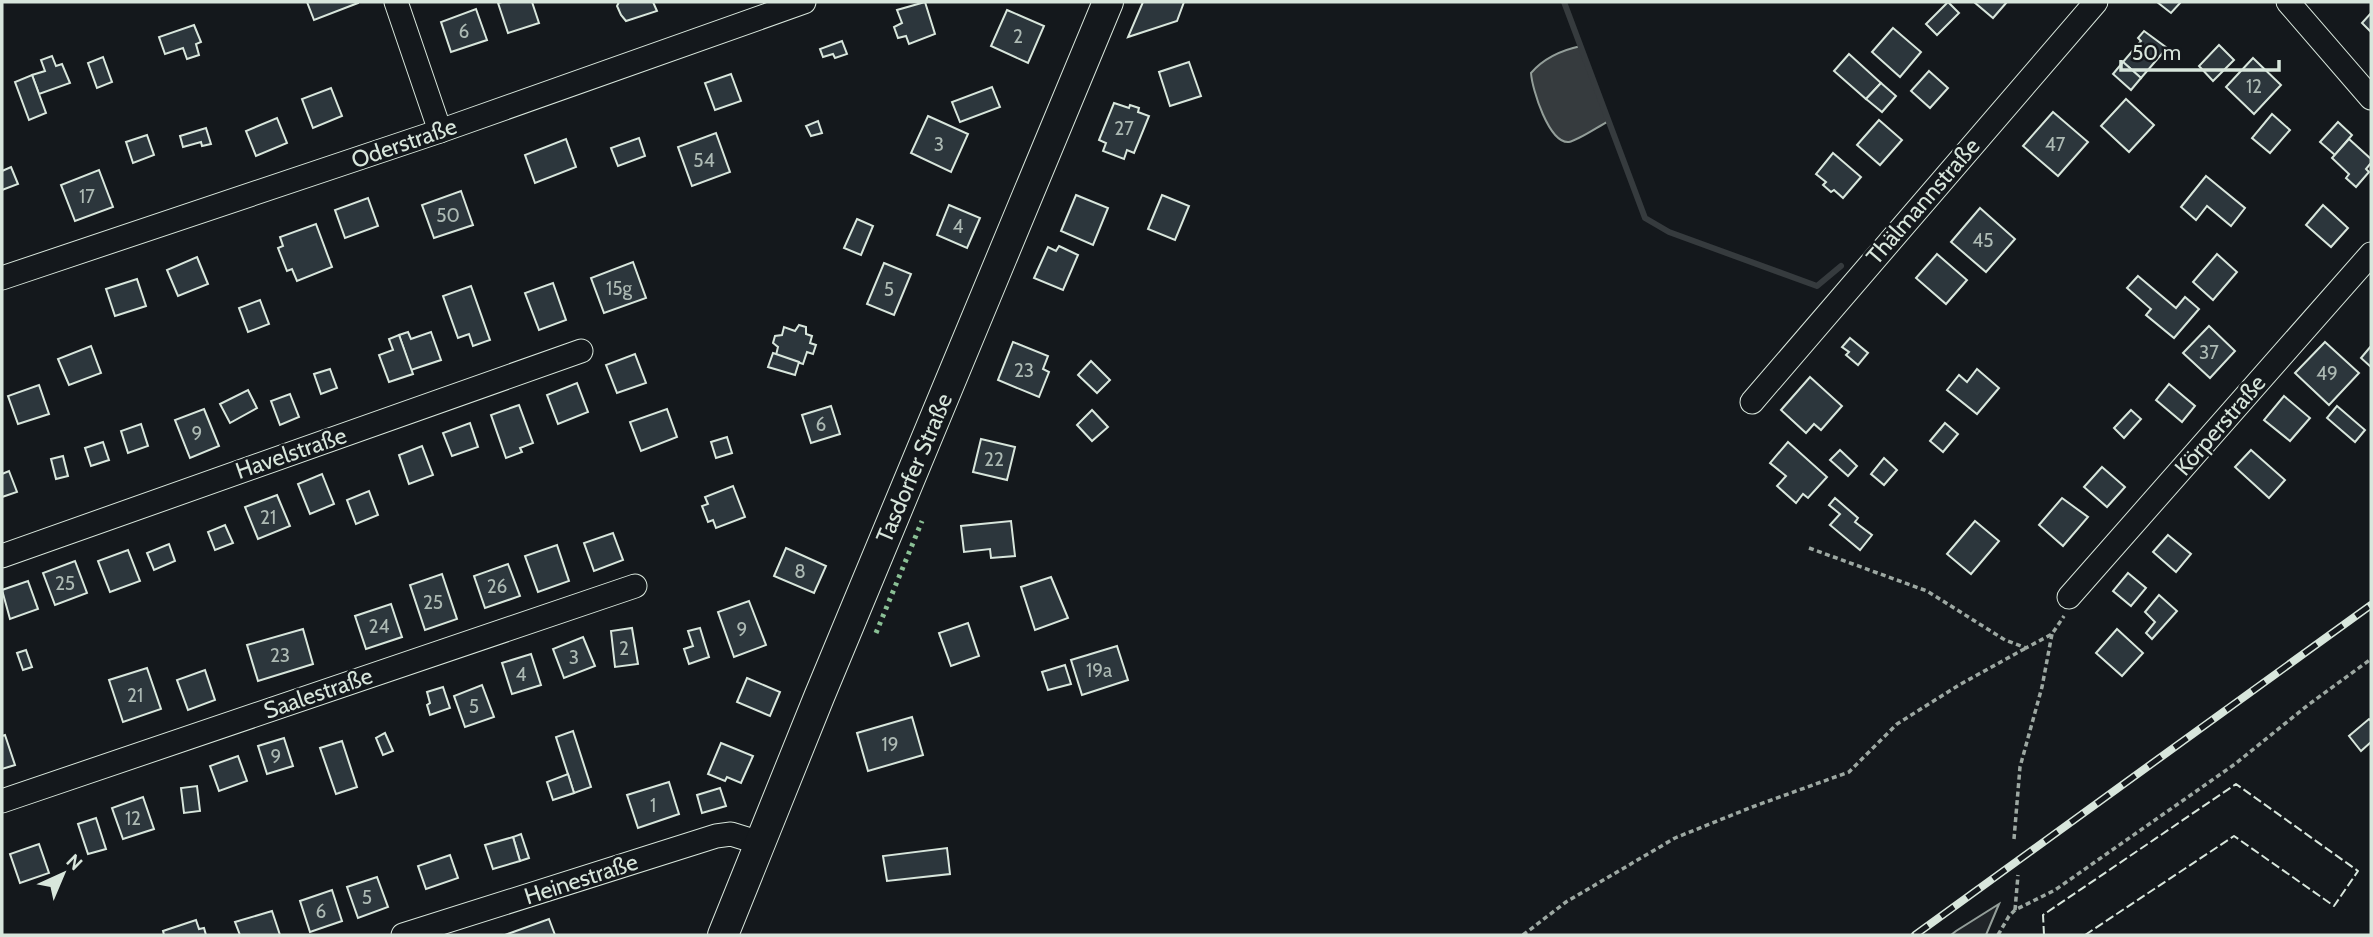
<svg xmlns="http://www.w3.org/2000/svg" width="2373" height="937" font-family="Cabin,sans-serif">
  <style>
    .green { fill: #202428; stroke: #939e99; stroke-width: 2 }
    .water { fill: #363b3e; stroke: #939e99; stroke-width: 2 }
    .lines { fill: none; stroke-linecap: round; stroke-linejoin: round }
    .stream { stroke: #363b3e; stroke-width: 6 }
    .building { fill: #2c363c; stroke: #d8e6dc; stroke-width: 2 }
    .minor-casing { stroke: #d8e6dc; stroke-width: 25 }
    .major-casing { stroke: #d8e6dc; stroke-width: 32 }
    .path { stroke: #9da8a2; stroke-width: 3.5; stroke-dasharray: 5 3.5; stroke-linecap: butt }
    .minor { stroke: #14181c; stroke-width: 23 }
    .major { stroke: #14181c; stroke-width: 30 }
    .rail-casing { stroke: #d8e6dc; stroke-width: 8 }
    .rail { stroke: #14181c; stroke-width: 5; stroke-dasharray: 16; stroke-linecap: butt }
    .hedge { stroke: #8ac095; stroke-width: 5; stroke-dasharray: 3.5 5; stroke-linecap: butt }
    .fence { stroke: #d8e6dc; stroke-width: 2; stroke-dasharray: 9 3.5; stroke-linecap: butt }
    .labels { text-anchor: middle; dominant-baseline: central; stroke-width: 5; stroke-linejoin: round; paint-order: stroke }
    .number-label { font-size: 19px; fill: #adbab4 }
    .street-label { font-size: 23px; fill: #d8e6dc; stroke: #14181c }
  </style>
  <rect width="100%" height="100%" fill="#14181c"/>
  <!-- green -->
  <polygon class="green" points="1999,904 1986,935 1951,935 1956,931"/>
  <!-- water -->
  <path class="water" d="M 1581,46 L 1609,121 C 1599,126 1579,140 1569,142 C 1549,144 1532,89 1531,73 C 1543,59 1562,50 1581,46 Z"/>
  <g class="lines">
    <!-- stream -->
    <polyline class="stream" points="1564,2 1645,218 1669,232 1817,286 1841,266"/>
  </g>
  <!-- building -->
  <g class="building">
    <polygon points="307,2 358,2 358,3 314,20"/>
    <polygon points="502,2 532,2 539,23 508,33 498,3"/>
    <polygon points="619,2 653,2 657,11 626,21 621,15 617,6"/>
    <polygon points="925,2 935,34 909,44 906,36 898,38 894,27 902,23 897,10"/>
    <polygon points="1143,2 1184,2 1177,21 1128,37"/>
    <polygon points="1948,2 1959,13 1937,35 1926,24"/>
    <polygon points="1974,2 2007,2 1993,18"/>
    <polygon points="2157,2 2181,2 2171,13"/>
    <polygon points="476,9 487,40 451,52 441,22"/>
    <polygon points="1007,10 1044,26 1028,63 991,46"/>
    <polygon points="2371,13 2371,32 2362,23"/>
    <polygon points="194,25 201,42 196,44 199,55 187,59 183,48 165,54 159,37"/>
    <polygon points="1893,28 1921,52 1900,77 1872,52"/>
    <polygon points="2144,31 2167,48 2141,78 2123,62 2141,41 2138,38"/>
    <polygon points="842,41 847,54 835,58 833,54 823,57 820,49"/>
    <polygon points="2219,45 2234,60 2213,81 2199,66"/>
    <polygon points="1849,54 1881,83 1866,99 1834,71"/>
    <polygon points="52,56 56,66 62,64 70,83 39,94 32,75 45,71 41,60"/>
    <polygon points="103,57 112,82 97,88 88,63"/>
    <polygon points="2253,58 2281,85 2254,114 2226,87"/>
    <polygon points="1189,62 1201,96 1170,106 1159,72"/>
    <polygon points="2123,62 2141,78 2131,90 2113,74"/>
    <polygon points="1929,71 1948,88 1930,108 1911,91"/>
    <polygon points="731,74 741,101 715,110 705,83"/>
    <polygon points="32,75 46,113 29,120 15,82"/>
    <polygon points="1881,83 1896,96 1882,112 1866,99"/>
    <polygon points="992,87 1000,107 960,122 952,102"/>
    <polygon points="331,88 342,116 313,128 302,99"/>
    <polygon points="2126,99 2154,125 2129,152 2101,126"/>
    <polygon points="1114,103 1129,108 1130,105 1139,108 1138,112 1149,116 1134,153 1127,150 1124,159 1103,151 1106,143 1099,140"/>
    <polygon points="2053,112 2088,142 2058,176 2023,146"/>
    <polygon points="2272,114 2290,130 2270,153 2252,138"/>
    <polygon points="928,116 968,134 951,172 911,153"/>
    <polygon points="277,118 287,143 256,156 246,131"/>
    <polygon points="1879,120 1902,140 1880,165 1857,145"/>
    <polygon points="818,121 822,133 811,136 806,126"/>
    <polygon points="2338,122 2352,135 2335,155 2320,142"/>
    <polygon points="206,128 211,144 202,146 201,142 183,147 180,136"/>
    <polygon points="716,133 730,172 692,186 678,147"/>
    <polygon points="147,135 154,155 133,163 126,142"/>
    <polygon points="639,138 645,156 618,166 611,148"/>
    <polygon points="566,139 576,167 535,183 525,155"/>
    <polygon points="2349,139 2371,159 2371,163 2366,169 2369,172 2356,187 2346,178 2349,174 2332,158"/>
    <polygon points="1833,153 1861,177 1843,198 1834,190 1831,192 1823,185 1826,182 1816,174"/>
    <polygon points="11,167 18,184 2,190 2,171"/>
    <polygon points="99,170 113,207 75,221 61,185"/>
    <polygon points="2206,176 2245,208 2231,226 2207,206 2196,220 2181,207"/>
    <polygon points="461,191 473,225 434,238 422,205"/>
    <polygon points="1076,195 1108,208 1093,245 1061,231"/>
    <polygon points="1162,195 1189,206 1175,240 1148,229"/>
    <polygon points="368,198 378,226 345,238 335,210"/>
    <polygon points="949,205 980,218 967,248 937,235"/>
    <polygon points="2323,205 2348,228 2331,247 2306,225"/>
    <polygon points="1980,208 2015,239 1986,272 1951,242"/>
    <polygon points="857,219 873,226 861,255 844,248"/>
    <polygon points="316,224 332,267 297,281 292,269 287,271 278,248 283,246 280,237"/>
    <polygon points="1059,246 1078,255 1063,290 1034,278 1048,247 1056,251"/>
    <polygon points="1937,254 1967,280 1946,304 1916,278"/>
    <polygon points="2217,254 2237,272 2213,300 2193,282"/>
    <polygon points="197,257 208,284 178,296 167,270"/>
    <polygon points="633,262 646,298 604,313 591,278"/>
    <polygon points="884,263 911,274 894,315 867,304"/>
    <polygon points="2138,276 2176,308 2185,297 2199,309 2174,338 2146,315 2151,309 2127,288"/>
    <polygon points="137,279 146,306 115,316 106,289"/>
    <polygon points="553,283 566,320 539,330 525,293"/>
    <polygon points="471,286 490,340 473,346 469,334 458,338 443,296"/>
    <polygon points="260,300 269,324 248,332 239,308"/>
    <polygon points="799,325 806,327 806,334 812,336 810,343 816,345 813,354 807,352 803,364 776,355 778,347 773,343 775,336 782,335 784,327 795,331"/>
    <polygon points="2209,326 2235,351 2210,378 2183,353"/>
    <polygon points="408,332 411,339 431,332 441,360 411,370 399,335"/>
    <polygon points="399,335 413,374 389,382 379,355 393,350 389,339"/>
    <polygon points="1850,338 1868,353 1858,365 1846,355 1849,352 1842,347"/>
    <polygon points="1013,342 1048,356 1043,369 1049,372 1039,397 998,380"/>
    <polygon points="2325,342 2359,373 2329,405 2295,373"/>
    <polygon points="91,346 101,373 69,385 58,359"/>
    <polygon points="2371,346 2371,367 2361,358"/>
    <polygon points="773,353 799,362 795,375 768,367"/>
    <polygon points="635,354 646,383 617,393 606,365"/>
    <polygon points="1091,361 1110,380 1097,393 1078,375"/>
    <polygon points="330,369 337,388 321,394 314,374"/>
    <polygon points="1977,369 1999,388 1977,414 1947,390 1959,375 1967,382"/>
    <polygon points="1810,377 1842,406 1821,430 1814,424 1806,433 1781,410"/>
    <polygon points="577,383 588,412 558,424 547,395"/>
    <polygon points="2169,384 2195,406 2182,422 2156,400"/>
    <polygon points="39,385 49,414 18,424 8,396"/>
    <polygon points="248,390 257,408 230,423 220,404"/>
    <polygon points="290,394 299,417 280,425 271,401"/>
    <polygon points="2284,396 2310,418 2290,441 2264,420"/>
    <polygon points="519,405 533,443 520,448 522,452 506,458 491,415"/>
    <polygon points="831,406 840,434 811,443 802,415"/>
    <polygon points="2337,406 2365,430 2355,442 2327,418"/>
    <polygon points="204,409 219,446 190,458 175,420"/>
    <polygon points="667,409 677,437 641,451 630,422"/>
    <polygon points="1092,410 1108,427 1092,441 1077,425"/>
    <polygon points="2131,410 2141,419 2124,438 2114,428"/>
    <polygon points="470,423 478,447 452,456 443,433"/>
    <polygon points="1945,423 1958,434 1943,452 1930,441"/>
    <polygon points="141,424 148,446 128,453 121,431"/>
    <polygon points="727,437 732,453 716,458 711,442"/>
    <polygon points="981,439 1015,447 1007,480 973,472"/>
    <polygon points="103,442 109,460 91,466 85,448"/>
    <polygon points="1788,442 1827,477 1808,498 1803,494 1796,503 1777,486 1786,476 1770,463"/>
    <polygon points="422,446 433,475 409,484 399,455"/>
    <polygon points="1840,450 1857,466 1848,476 1830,460"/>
    <polygon points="2251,450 2285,480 2269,498 2235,467"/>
    <polygon points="63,456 68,476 56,479 51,459"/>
    <polygon points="1884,458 1897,470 1884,485 1871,474"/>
    <polygon points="2102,467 2125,487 2107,507 2084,487"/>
    <polygon points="9,471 17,492 2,497 2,474"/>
    <polygon points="322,474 334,504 310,514 298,484"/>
    <polygon points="733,486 745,517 716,528 713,520 708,522 702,506 708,504 705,497"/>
    <polygon points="369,491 378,515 356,524 347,500"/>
    <polygon points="277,495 290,526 258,539 245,507"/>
    <polygon points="1835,498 1858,518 1855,522 1872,535 1860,550 1830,525 1840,514 1829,505"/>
    <polygon points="2062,498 2088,517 2063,546 2039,525"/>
    <polygon points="1011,521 1015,556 991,558 990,549 964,552 961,526"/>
    <polygon points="1975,521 1999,541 1971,574 1947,554"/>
    <polygon points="225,525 233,543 215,550 208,532"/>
    <polygon points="613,533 623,560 594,571 584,543"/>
    <polygon points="2168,535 2191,554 2176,572 2153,552"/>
    <polygon points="169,544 175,561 154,570 147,553"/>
    <polygon points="557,545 569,581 538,592 525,556"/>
    <polygon points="786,548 826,566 814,593 774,576"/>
    <polygon points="128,550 140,581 110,592 98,561"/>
    <polygon points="75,561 87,593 55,605 43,573"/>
    <polygon points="508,564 520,596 485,608 474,576"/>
    <polygon points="2128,573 2146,588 2131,606 2113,591"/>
    <polygon points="442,574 457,619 425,630 410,585"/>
    <polygon points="1051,577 1068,618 1035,630 1021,587"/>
    <polygon points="28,581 38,609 10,619 2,590"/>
    <polygon points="2159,595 2177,611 2152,639 2146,633 2155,622 2145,612"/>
    <polygon points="749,601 766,645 734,657 718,612"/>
    <polygon points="391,604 402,637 366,649 355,616"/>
    <polygon points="968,623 979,656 951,666 939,633"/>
    <polygon points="632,628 638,664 615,667 611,631"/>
    <polygon points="700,628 709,657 689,664 684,649 693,646 688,631"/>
    <polygon points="303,629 313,664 258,681 247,645"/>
    <polygon points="2117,629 2143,653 2122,676 2096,653"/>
    <polygon points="583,637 595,666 564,678 553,649"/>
    <polygon points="1117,646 1128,680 1082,695 1071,660"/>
    <polygon points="26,650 32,667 23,670 17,653"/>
    <polygon points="531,654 541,685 512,694 502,663"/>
    <polygon points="1065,665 1071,684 1048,690 1042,672"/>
    <polygon points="147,668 161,709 123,722 109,680"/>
    <polygon points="205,670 215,700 188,710 177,680"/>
    <polygon points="747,678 780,692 770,716 737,702"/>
    <polygon points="482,685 494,717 465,727 454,696"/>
    <polygon points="443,687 450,708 430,715 427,705 430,703 427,692"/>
    <polygon points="912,717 923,755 868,771 857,733"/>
    <polygon points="2369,719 2371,721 2371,742 2361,751 2349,736"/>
    <polygon points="573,731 591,787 574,793 556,737"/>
    <polygon points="385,733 393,751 383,755 376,738"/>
    <polygon points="5,735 15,765 2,769 2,736"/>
    <polygon points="284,738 293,766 267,774 258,746"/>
    <polygon points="342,741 357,787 336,794 320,748"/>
    <polygon points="721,743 753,756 741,783 727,777 725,781 708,774"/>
    <polygon points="238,756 247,781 219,791 210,766"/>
    <polygon points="568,774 574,793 553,800 547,782"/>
    <polygon points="669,782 679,814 638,828 627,795"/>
    <polygon points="197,786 200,811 184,813 181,788"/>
    <polygon points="720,788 726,806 702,813 697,795"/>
    <polygon points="143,797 154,829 123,839 112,808"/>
    <polygon points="96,818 106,849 88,854 78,824"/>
    <polygon points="521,834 529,858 520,861 513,837"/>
    <polygon points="513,837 520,861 493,869 485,845"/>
    <polygon points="39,844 49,873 20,883 10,854"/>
    <polygon points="947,848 950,874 887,881 883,856"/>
    <polygon points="450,855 458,878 426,889 418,866"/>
    <polygon points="377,877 388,907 358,918 347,887"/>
    <polygon points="332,890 342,921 310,932 300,901"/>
    <polygon points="272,911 280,935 240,935 235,922"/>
    <polygon points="549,919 555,935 505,935"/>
    <polygon points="196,920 199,929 204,928 206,935 164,935 163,931"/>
  </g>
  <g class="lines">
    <!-- minor casing -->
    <g class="minor-casing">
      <g id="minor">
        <polyline points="396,2 440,131"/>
        <polyline points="2288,2 2371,98"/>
        <polyline points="2,278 440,131 804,2"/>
        <polyline points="1752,402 2096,2"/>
        <polyline points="2,556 581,351"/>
        <polyline points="2069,597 2371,254"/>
        <polyline points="2,801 635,586"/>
        <polyline points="403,935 716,836 731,834 760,843"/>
      </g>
    </g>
    <!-- major casing -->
    <g class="major-casing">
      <polyline id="major" points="723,935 819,697 1108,2"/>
    </g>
    <!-- path -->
    <g class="path">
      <polyline points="1809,548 1927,591 2005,640 2026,648 2052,634 2064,616"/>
      <polyline points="2014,839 2020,767 2042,687 2052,634"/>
      <polyline points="2015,910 2018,875"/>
      <polyline points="1523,935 1566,902 1675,838 1752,807 1849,772 1897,724 1959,685 2026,648"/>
      <polyline points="1998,935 2009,916 2015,910 2055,890 2235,764 2308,705 2371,659"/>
    </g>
    <!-- minor -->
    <use href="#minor" class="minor"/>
    <!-- major -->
    <use href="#major" class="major"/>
    <!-- rail casing -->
    <g class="rail-casing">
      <polyline id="rail" points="1915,935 2371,605"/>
    </g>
    <!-- rail -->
    <use href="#rail" class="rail"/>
    <!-- hedge -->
    <polyline class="hedge" points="876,633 922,521"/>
    <!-- fence -->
    <polyline class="fence" points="2044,935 2043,915 2236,784 2358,871 2334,906 2234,836 2085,935"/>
  </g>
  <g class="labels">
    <!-- number labels -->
    <g class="number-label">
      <text x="464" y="31">6</text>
      <text x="1018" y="36">2</text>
      <text x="2254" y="86">12</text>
      <text x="1124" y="128">27</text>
      <text x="939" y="144">3</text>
      <text x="2055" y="144">47</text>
      <text x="704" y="160">54</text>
      <text x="87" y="196">17</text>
      <text x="448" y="215">50</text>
      <text x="958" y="226">4</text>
      <text x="1983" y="240">45</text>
      <text x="619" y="288">15g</text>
      <text x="889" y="289">5</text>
      <text x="2209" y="352">37</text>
      <text x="1024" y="370">23</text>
      <text x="2327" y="373">49</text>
      <text x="821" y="424">6</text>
      <text x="197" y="433">9</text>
      <text x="994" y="459">22</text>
      <text x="268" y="517">21</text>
      <text x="800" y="571">8</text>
      <text x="65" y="583">25</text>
      <text x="497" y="586">26</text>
      <text x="433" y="602">25</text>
      <text x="379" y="626">24</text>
      <text x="742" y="629">9</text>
      <text x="624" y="648">2</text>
      <text x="280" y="655">23</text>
      <text x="574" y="657">3</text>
      <text x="1099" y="670">19a</text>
      <text x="521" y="674">4</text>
      <text x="135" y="695">21</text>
      <text x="474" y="706">5</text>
      <text x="890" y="744">19</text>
      <text x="276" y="756">9</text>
      <text x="653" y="805">1</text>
      <text x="133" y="818">12</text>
      <text x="367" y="897">5</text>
      <text x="321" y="911">6</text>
    </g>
    <!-- street labels -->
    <g class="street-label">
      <text transform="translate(404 143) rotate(-19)">Oderstraße</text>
      <text transform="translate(1923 201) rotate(-49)">Thälmannstraße</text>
      <text transform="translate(2220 425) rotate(-49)">Körperstraße</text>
      <text transform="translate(291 453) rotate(-19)">Havelstraße</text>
      <text transform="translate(914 468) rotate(-67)">Tasdorfer Straße</text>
      <text transform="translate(318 693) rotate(-19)">Saalestraße</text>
      <text transform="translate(581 879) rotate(-18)">Heinestraße</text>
    </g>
  </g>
  <!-- border -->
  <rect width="2373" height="937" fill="none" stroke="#d8e6dc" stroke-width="7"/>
  <!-- north arrow -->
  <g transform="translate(63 874) rotate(44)" stroke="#14181c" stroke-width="5" paint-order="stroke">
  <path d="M0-5L12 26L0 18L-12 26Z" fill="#d8e6dc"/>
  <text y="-10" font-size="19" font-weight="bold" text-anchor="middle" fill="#d8e6dc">N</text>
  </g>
  <!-- scale -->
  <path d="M2121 60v10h158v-10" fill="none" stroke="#d8e6dc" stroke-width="3.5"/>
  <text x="2132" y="60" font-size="21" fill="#d8e6dc" stroke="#14181c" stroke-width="5" paint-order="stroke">50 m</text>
</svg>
